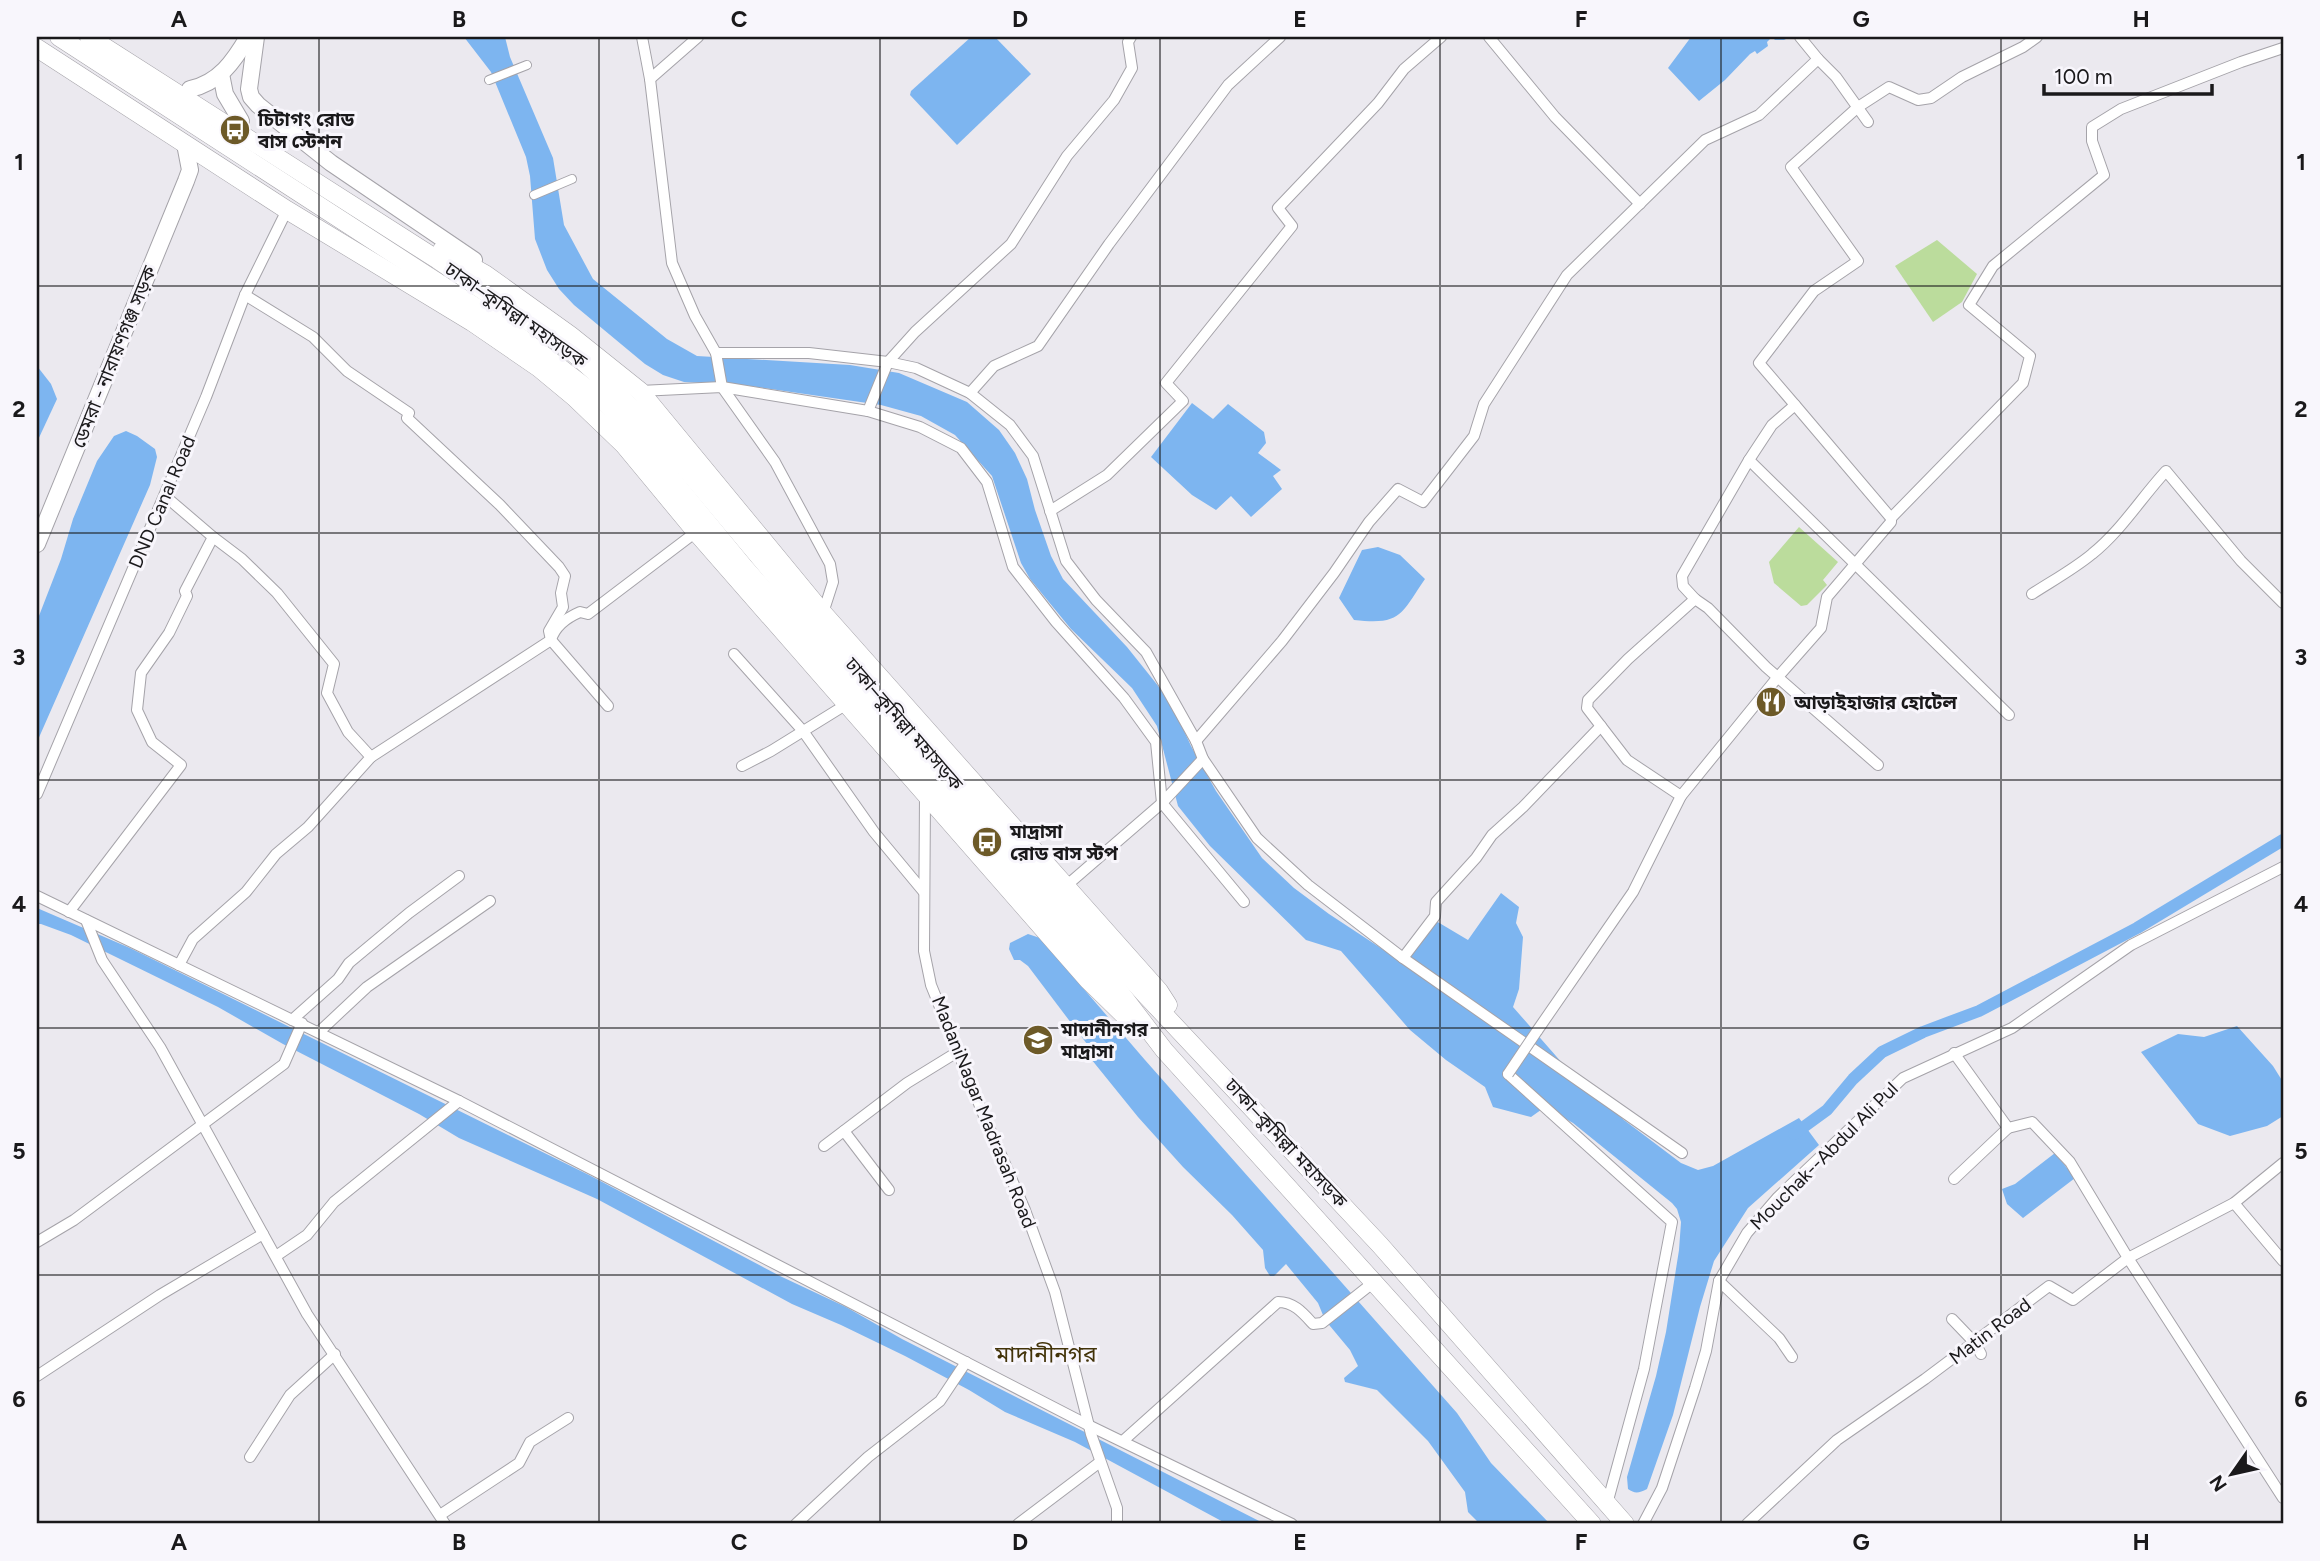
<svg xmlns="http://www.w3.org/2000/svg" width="2320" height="1561" font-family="Figtree,'Noto Sans Bengali',sans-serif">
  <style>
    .green { fill: #bbdc9c }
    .water { fill: #7db5f0 }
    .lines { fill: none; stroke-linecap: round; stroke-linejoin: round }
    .canal { stroke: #7db5f0; stroke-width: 12 }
    .pedestrian-casing { stroke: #a5a3a9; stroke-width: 10 }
    .minor-casing { stroke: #a5a3a9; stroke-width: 12 }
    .primary-casing { stroke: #a5a3a9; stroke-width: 18 }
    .trunk-casing { stroke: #a5a3a9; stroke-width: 19 }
    .pedestrian { stroke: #fff; stroke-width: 8 }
    .minor { stroke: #fff; stroke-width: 10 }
    .primary { stroke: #fff; stroke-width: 16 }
    .trunk { stroke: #fff; stroke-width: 18 }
    .minor-bridge-casing { stroke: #a5a3a9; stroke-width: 12; stroke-linecap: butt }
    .minor-bridge { stroke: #fff; stroke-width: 10 }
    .grid { fill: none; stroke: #1a191b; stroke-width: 2; stroke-opacity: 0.55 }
    .labels { text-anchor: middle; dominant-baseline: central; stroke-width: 6; stroke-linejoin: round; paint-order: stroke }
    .poi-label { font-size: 19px; font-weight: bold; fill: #1a191b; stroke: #f8f6fc; text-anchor: start }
    .street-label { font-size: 19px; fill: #1a191b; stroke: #f8f6fc }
    .quarter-label { font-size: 23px; fill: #43340a; stroke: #f8f6fc }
    .neatline { fill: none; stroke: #1a191b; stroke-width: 2.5 }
    .grid-label { font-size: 23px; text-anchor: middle; font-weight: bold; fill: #1a191b }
  </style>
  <rect width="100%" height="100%" fill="#ebe9ef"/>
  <!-- green -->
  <g class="green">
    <polygon points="1937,240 1977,274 1962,302 1933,322 1895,266"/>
    <polygon points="1799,527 1838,562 1823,580 1827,585 1807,605 1801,606 1774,583 1769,562"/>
  </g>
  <!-- water -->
  <g class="water">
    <path d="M 464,37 L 505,37 L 510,57 L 553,158 L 564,225 L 593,279 L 667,339 L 697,356 L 850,365 L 899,373 L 967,402 L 999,430 L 1015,453 L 1027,479 L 1035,510 L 1051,556 L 1063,579 L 1127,647 L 1171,702 L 1191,746 L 1216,791 L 1262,858 L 1294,888 L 1329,914 L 1402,962 L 1436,921 L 1468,940 L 1501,893 L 1519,907 L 1516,923 L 1523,937 L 1519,989 L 1513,1007 L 1577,1080 L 1624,1120 L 1681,1163 L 1698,1170 L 1713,1166 L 1799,1118 L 1819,1145 L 1748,1208 L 1714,1261 L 1700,1307 L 1673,1415 L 1647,1489 C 1639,1493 1635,1494 1628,1489 L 1627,1477 L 1656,1376 L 1666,1332 L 1679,1250 L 1681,1222 L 1677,1209 L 1672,1203 L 1573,1123 L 1545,1107 L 1531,1117 L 1493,1107 L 1485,1087 L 1446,1060 L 1410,1030 L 1341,951 L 1306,940 L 1210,846 L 1178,806 L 1157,726 L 1132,688 L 1071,629 L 1030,579 L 1021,563 L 992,476 L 955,435 L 921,416 L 881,405 L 743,385 L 684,382 L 663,375 L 645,364 L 574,305 L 559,289 L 547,270 L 535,239 L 530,176 L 526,157 L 491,72 Z"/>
    <polygon points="971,37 995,37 1031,74 957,145 910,95 911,91"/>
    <polygon points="1691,37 1790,37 1784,40 1775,40 1772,37 1767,42 1768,46 1757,54 1755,51 1750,54 1725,80 1699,101 1668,68"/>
    <polygon points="37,366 51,384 57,399 37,442"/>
    <polygon points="1192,403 1213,419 1228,404 1264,432 1266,443 1258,453 1281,470 1273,476 1282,489 1251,517 1231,496 1216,510 1192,495 1151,457"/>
    <polygon points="126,431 137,436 155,449 157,457 150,485 37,742 37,621 61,559 73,519 97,461 114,436"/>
    <path d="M 1378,547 L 1400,555 L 1425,579 C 1400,615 1402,625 1354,620 L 1339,598 L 1362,550 Z"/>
    <polygon points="37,908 130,948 589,1175 780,1276 846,1307 902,1339 1265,1524 1227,1524 1075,1442 1005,1412 969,1390 905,1356 841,1325 792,1304 597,1199 459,1138 419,1114 283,1044 218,1007 71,935 41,924 37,924"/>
    <polygon points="1028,934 1040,938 1145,1060 1457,1413 1491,1463 1550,1524 1480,1524 1468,1512 1465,1492 1428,1441 1377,1390 1345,1382 1344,1378 1358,1366 1350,1350 1325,1320 1318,1303 1286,1264 1274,1276 1270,1276 1265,1268 1263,1250 1232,1215 1183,1167 1138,1117 1083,1049 1087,1044 1028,966 1020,960 1014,960 1009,949 1010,943"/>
    <polygon points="2237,1026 2273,1066 2283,1082 2283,1116 2267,1126 2230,1136 2198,1124 2141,1052 2178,1034 2204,1037"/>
    <polygon points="2055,1153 2075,1178 2023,1218 2007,1204 2002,1189 2015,1184"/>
  </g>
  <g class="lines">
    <!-- canal -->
    <polyline class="canal" points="1794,1134 1827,1110 1853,1079 1882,1052 1923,1032 1979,1011 2137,928 2283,840"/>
    <!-- pedestrian casing -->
    <g class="pedestrian-casing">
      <g id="pedestrian">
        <polyline points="489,80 527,65"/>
        <polyline points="534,195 572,179"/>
      </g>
    </g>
    <!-- minor casing -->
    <g class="minor-casing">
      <g id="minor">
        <polyline points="642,37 650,79 672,263 695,316 716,353 809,353 888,362 916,368 970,393 1010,425 1033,456 1066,561 1096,600 1146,652 1196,741 1203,759 1257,838 1308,885 1403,958 1682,1153"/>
        <polyline points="1489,37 1555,117 1640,204"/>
        <polyline points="1818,59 1836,77 1868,122"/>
        <polyline points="650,79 698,37"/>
        <polyline points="245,295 313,337 347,371 409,413 407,418 500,505 559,567 565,576 561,593 563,607 549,631 551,640 608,706"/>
        <polyline points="716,353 722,387 775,462 830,564 833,582 823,613"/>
        <polyline points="640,391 722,387 868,411 920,427 961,448 987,482 1013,567 1056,622 1124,698 1156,742 1162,803 1244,902"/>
        <polyline points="970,393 994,366 1038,346 1109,244 1228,85 1280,37"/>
        <polyline points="1795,405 1891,518"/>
        <polyline points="868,411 888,362 915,332 1011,244 1067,156 1114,100 1132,68 1128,42 1131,37"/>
        <polyline points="1050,511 1107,475 1183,401 1166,383 1292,226 1278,208 1378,103 1404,69 1441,37"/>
        <path d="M 2032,594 C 2052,581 2074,569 2092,554 C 2121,531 2141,498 2166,471 L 2241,561 L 2283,603"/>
        <polyline points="1695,599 1683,586 1682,576 1749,460"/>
        <polyline points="734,654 803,731 874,832 923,891"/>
        <polyline points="2009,715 1749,460 1772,425 1795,405 1759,363 1814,291 1858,261 1791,167 1858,107 1889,87 1918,100 1931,98 1962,77 2023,47 2037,37"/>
        <polyline points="1196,741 1282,641 1334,573 1369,522 1398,489 1423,502 1474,436 1484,404 1567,275 1705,140 1759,115 1818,59 1800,37"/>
        <path d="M 371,757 L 551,640 C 555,626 566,618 580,612 L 588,614 L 696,532"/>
        <polyline points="742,766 771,751 847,704"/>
        <polyline points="37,794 206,397 245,295 287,210"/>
        <polyline points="925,795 924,951 931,985 982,1111 1025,1210 1055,1292 1091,1434 1117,1508 1117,1524"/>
        <polyline points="1681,796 1777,678 1821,628 1827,597 1891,522 1891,518 2023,383 2030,356 1969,305 1993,266 2104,175 2092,141 2092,127 2121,109 2241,62 2283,48"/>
        <polyline points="1066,886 1162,803 1203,759"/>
        <polyline points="37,896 459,1101 1088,1425 1292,1524"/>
        <polyline points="69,912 181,765 152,742 137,710 141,673 169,633 187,596 185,591 213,537 165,496"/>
        <polyline points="86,920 102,960 160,1047 307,1314 445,1524"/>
        <polyline points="1403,958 1435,916 1436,902 1476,858 1492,835 1523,807 1601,726"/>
        <polyline points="179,965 193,939 246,892 276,854 308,827 371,757 348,732 327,693 334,664 277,593 242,559 213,537"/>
        <polyline points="292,1020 338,979 349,963 409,913 459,876"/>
        <polyline points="1537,1031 1633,892 1681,796 1627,760 1587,708 1588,700 1628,659 1695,599 1708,608 1766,667 1878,765"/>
        <polyline points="319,1032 367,987 490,901"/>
        <polyline points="1954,1053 2008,1128 2032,1122 2070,1162 2128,1258 2283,1498"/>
        <polyline points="1508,1074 1672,1222 1644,1369 1607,1504"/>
        <polyline points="844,1131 889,1190"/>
        <polyline points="824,1146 907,1083 959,1051"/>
        <polyline points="1954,1179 2008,1128"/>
        <polyline points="2234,1203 2283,1261"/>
        <polyline points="37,1242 74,1220 284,1064 302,1023"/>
        <polyline points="276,1256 307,1235 334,1202 459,1101"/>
        <polyline points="1719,1281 1779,1338 1792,1357"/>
        <polyline points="1952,1319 1975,1343 1981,1354"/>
        <polyline points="37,1376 160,1295 263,1234"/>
        <path d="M 1124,1440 L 1278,1302 C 1294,1302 1303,1313 1313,1324 L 1322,1323 L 1374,1282"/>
        <polyline points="250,1457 290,1395 335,1354"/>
        <polyline points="440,1515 519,1463 530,1442 568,1418"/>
        <polyline points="796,1524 868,1457 940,1401 966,1362"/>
        <polyline points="1018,1524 1100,1462"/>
        <polyline points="1643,1524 1662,1488 1695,1388 1706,1351 1719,1281 1747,1233 1778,1197 1903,1078 2012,1028 2131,945 2283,867"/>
        <polyline points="1747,1524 1837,1440 1925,1379 2049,1286 2073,1300 2128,1258 2234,1203 2283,1163"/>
      </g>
    </g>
    <!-- primary casing -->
    <g class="primary-casing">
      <g id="primary">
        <polyline points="256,37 249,89 251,97 258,105 331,163 474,260"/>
        <polyline points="221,74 225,94 241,121"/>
        <path d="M 190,89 C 219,83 234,61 248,37"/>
        <polyline points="37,544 186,181 190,170 185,144"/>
      </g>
    </g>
    <!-- trunk casing -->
    <g class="trunk-casing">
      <g id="trunk">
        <polyline points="59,37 508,328 606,403 634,433 744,567 1119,991 1164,1050 1592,1524"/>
        <polyline points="89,37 438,260 569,349 607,383 650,426 807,614 979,808 1143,992 1380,1245 1625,1524"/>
        <polyline points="37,48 287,210 472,322 539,368 574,397 624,445 696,532 1088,980 1134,1025"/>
        <polyline points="442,250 485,274 570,335 640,391 823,613 1159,991 1168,1005"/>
      </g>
    </g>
    <!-- pedestrian -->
    <use href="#pedestrian" class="pedestrian"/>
    <!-- minor -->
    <use href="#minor" class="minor"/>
    <!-- primary -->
    <use href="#primary" class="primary"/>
    <!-- trunk -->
    <use href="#trunk" class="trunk"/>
    <!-- minor-bridge casing -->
    <g class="minor-bridge-casing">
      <polyline id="minor-bridge" points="1508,1074 1537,1031"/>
    </g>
    <!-- minor-bridge -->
    <use href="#minor-bridge" class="minor-bridge"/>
  </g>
  <!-- grid -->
  <path class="grid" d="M 319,37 L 319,1524M 599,37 L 599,1524M 880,37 L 880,1524M 1160,37 L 1160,1524M 1440,37 L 1440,1524M 1721,37 L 1721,1524M 2001,37 L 2001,1524M 37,286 L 2283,286M 37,533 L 2283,533M 37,780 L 2283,780M 37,1028 L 2283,1028M 37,1275 L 2283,1275"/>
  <!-- icons -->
  <defs>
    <g id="bus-disc" transform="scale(1.575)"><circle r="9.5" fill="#6d5a28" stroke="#f8f6fc"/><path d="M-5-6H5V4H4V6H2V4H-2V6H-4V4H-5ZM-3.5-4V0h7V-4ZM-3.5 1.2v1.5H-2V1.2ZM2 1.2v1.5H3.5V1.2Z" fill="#fff"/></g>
    <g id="restaurant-disc" transform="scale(1.575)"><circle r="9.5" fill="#6d5a28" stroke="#f8f6fc"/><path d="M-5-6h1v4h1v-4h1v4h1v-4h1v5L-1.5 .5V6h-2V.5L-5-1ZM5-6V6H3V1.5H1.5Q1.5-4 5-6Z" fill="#fff"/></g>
    <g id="school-disc" transform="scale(1.575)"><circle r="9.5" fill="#6d5a28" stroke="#f8f6fc"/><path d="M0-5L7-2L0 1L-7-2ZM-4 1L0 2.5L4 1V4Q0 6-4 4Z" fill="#fff"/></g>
  </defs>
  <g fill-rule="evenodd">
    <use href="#bus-disc" x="235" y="130"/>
    <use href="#restaurant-disc" x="1771" y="702"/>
    <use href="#bus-disc" x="987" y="842"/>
    <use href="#school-disc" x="1038" y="1040"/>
  </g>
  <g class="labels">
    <!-- poi labels -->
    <g class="poi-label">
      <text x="258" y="119">চিটাগং রোড<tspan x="258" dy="22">বাস স্টেশন</tspan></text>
      <text x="1794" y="702">আড়াইহাজার হোটেল</text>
      <text x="1010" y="831">মাদ্রাসা<tspan x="1010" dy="22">রোড বাস স্টপ</tspan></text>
      <text x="1061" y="1029">মাদানীনগর<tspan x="1061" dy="22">মাদ্রাসা</tspan></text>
    </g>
    <!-- street labels -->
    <g class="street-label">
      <text transform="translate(516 315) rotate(35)">ঢাকা–কুমিল্লা মহাসড়ক</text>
      <text transform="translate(114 357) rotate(-68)">ডেমরা - নারায়ণগঞ্জ সড়ক</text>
      <text transform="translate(162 502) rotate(-67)">DND Canal Road</text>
      <text transform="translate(904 724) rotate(49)">ঢাকা–কুমিল্লা মহাসড়ক</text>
      <text transform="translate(984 1112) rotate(68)">MadaniNagar Madrasah Road</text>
      <text transform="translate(1286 1143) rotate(47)">ঢাকা–কুমিল্লা মহাসড়ক</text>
      <text transform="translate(1824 1156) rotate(-45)">Mouchak--Abdul Ali Pul</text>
      <text transform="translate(1990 1331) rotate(-37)">Matin Road</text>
    </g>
    <!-- quarter labels -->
    <g class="quarter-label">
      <text x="1046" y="1354">মাদানীনগর</text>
    </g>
  </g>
  <!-- border -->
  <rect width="2320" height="1561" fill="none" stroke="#f8f6fc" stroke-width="77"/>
  <!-- north arrow -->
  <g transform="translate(2232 1474) rotate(236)" stroke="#f8f6fc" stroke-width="5" paint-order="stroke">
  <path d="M0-5L12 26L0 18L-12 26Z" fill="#1a191b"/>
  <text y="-10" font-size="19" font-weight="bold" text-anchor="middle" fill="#1a191b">N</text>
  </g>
  <!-- scale -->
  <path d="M2044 84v10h168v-10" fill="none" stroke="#1a191b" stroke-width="3.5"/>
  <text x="2054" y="84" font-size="21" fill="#1a191b" stroke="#f8f6fc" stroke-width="5" paint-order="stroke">100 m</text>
  <rect x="38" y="38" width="2244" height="1484" class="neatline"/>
  <g class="grid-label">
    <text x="179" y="27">A</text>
    <text x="459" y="27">B</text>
    <text x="739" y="27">C</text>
    <text x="1020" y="27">D</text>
    <text x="1300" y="27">E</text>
    <text x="1581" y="27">F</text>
    <text x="1861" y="27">G</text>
    <text x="2141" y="27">H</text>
    <text x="19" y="170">1</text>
    <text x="2301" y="170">1</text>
    <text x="19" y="417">2</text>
    <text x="2301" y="417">2</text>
    <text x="19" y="665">3</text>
    <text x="2301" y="665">3</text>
    <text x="19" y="912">4</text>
    <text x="2301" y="912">4</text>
    <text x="19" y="1159">5</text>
    <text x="2301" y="1159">5</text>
    <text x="19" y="1407">6</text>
    <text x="2301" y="1407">6</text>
    <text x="179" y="1550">A</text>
    <text x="459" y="1550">B</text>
    <text x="739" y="1550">C</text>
    <text x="1020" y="1550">D</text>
    <text x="1300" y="1550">E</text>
    <text x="1581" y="1550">F</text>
    <text x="1861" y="1550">G</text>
    <text x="2141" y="1550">H</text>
  </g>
</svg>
